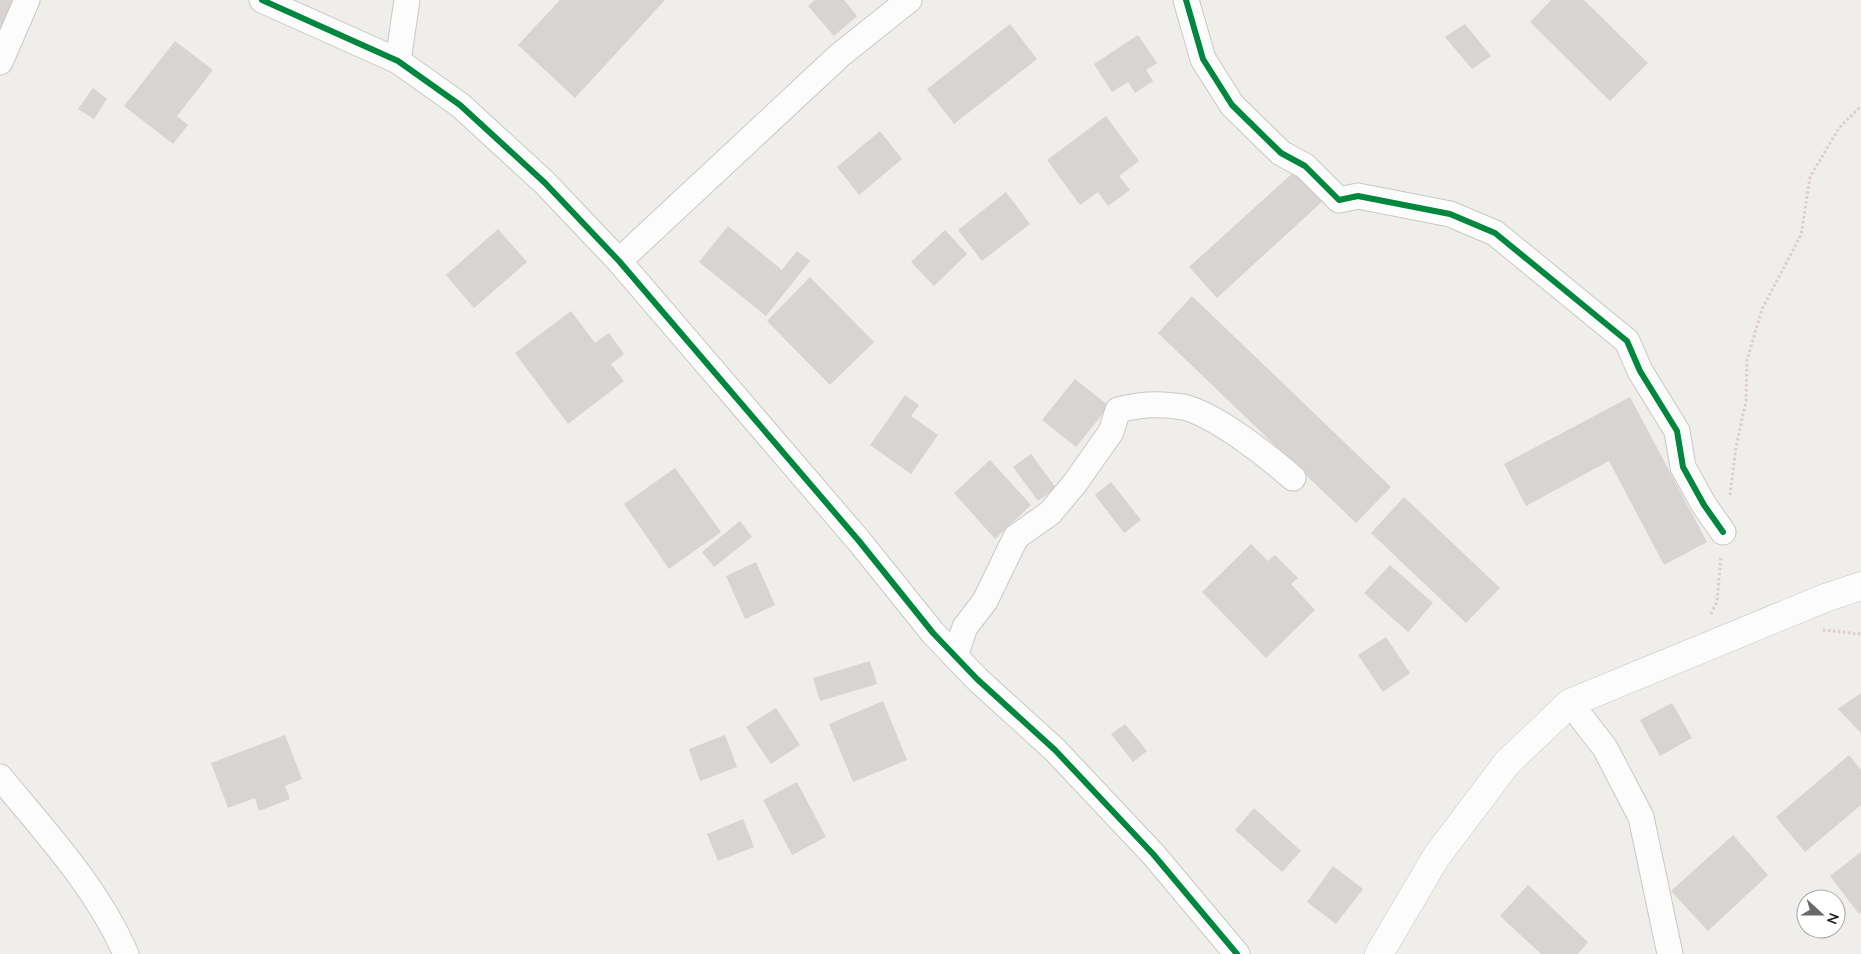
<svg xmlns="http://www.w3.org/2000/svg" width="1861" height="954" font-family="'Nunito Sans',sans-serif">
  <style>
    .building { fill: #d7d4d2 }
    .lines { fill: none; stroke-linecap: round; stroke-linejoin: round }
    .minor-casing { stroke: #c9c8c7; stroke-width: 27 }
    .tertiary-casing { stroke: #c9c8c7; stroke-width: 29 }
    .path { stroke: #dccecd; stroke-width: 3; stroke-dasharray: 2.5 2.5; stroke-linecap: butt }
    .minor { stroke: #fdfcfc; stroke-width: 25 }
    .tertiary { stroke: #fdfcfc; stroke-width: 28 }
    .cycleway-casing { stroke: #fff; stroke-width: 9 }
    .cycleway { stroke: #00873e; stroke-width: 6 }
  </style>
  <rect width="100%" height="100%" fill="#f0eeeb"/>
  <!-- building -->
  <g class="building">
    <polygon points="0,0 18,0 0,34"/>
    <polygon points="560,0 665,0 575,98 518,45"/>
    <polygon points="815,0 844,0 857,16 834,36 808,6"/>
    <polygon points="1551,0 1584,0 1648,63 1610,101 1530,22"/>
    <polygon points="1010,24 1037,59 954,124 927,89"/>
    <polygon points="1465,24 1491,56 1472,69 1445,37"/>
    <polygon points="1138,35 1157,63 1146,70 1153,81 1135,93 1128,82 1112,92 1094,64"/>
    <polygon points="175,41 213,70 177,116 188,125 173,144 124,106"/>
    <polygon points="93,88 107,99 94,119 78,109"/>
    <polygon points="1106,116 1139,161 1119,176 1130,190 1108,206 1098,192 1080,205 1047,160"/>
    <polygon points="880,131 902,159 859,195 837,167"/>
    <polygon points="1297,169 1325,199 1217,298 1189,267"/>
    <polygon points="1006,192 1030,224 982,261 958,230"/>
    <polygon points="728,226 782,270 797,251 810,261 766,316 699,262"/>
    <polygon points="498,229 527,262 474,308 446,275"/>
    <polygon points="945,230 967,254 934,286 911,262"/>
    <polygon points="810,277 874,342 830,385 767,321"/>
    <polygon points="1192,296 1391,487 1356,523 1158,333"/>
    <polygon points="571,311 595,343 609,333 624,354 611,364 624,381 568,424 515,353"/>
    <polygon points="1075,379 1109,406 1076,447 1042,420"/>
    <polygon points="905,395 919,405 911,416 938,435 911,474 870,445"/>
    <polygon points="1630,397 1707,542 1664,565 1609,461 1526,506 1504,464"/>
    <polygon points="1031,454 1056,488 1038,501 1013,467"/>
    <polygon points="990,460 1031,505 995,539 954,493"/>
    <polygon points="675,468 721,532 669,569 624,504"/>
    <polygon points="1111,482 1141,520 1124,533 1095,495"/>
    <polygon points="1404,497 1500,588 1466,623 1371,533"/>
    <polygon points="740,521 752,537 714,567 702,552"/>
    <polygon points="1251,544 1268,561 1275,555 1298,578 1291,584 1315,610 1266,658 1202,592"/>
    <polygon points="756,562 775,605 745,619 726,576"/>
    <polygon points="1390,565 1433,603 1408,632 1364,593"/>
    <polygon points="1386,637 1410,673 1383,692 1358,655"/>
    <polygon points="870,661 877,684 820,701 813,678"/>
    <polygon points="1861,693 1861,733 1838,709"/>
    <polygon points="883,701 907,760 853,782 829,724"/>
    <polygon points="1672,703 1692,738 1660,756 1640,720"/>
    <polygon points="776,708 800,745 771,764 746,727"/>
    <polygon points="1125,724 1147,751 1133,762 1111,734"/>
    <polygon points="285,735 302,779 285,786 290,799 259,811 255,798 228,808 211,763"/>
    <polygon points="725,735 737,767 700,781 689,749"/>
    <polygon points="1849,755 1861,770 1861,805 1805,852 1776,817"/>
    <polygon points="797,782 826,837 792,855 763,800"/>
    <polygon points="1254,808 1301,851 1282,872 1235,830"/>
    <polygon points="743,819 754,847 718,861 707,834"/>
    <polygon points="1733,835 1768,875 1708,931 1671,891"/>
    <polygon points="1861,852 1861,912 1859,914 1830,876"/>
    <polygon points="1333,866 1363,889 1336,924 1307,902"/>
    <polygon points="1528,885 1588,942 1578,954 1541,954 1500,916"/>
  </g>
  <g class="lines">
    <!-- minor casing -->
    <g class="minor-casing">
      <g id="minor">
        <polyline points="262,0 398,61 460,105 545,183 619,261 859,541 933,633 977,679 1055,750 1153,854 1237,954"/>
        <polyline points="1186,0 1203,59 1232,105 1281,153 1305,166 1339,200 1358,196 1450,214 1495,233 1627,341 1640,371 1677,431 1683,467 1704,505 1723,532"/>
        <polyline points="398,61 407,0"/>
        <polyline points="0,62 27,0"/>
        <polyline points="619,261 840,55 909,0"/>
        <path d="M 955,656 L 965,627 L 985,601 L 1016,537 L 1050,513 L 1075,483 L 1111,432 L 1118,410 C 1140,404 1161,403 1183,407 C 1215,414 1269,457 1293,478"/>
        <polyline points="1570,703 1605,748 1641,817 1670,954"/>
        <path d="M 0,777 C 46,833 97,887 126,954"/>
      </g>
    </g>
    <!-- tertiary casing -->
    <g class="tertiary-casing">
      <polyline id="tertiary" points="1379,954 1436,857 1507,763 1570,703 1825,598 1861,586"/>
    </g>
    <!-- path -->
    <g class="path">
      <polyline points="1730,495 1736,447 1746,401 1747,360 1762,309 1801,235 1810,177 1839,128 1861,106"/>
      <polyline points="1711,614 1717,601 1721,557"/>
      <polyline points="1823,630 1861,634"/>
    </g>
    <!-- minor -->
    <use href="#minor" class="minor"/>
    <!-- tertiary -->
    <use href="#tertiary" class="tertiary"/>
    <!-- cycleway casing -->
    <g class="cycleway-casing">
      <g id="cycleway">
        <polyline points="262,0 398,61 460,105 545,183 619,261 859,541 933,633 977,679 1055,750 1153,854 1237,954"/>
        <polyline points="1186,0 1203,59 1232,105 1281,153 1305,166 1339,200 1358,196 1450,214 1495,233 1627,341 1640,371 1677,431 1683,467 1704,505 1723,532"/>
      </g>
    </g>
    <!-- cycleway -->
    <use href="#cycleway" class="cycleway"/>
  </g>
  <!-- north arrow -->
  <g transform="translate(1821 914) rotate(111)"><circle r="24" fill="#ffffff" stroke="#a7a7a7"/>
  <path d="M0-4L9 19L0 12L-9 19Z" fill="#6a6968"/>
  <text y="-8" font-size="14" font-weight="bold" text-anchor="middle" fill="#222222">N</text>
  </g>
</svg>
